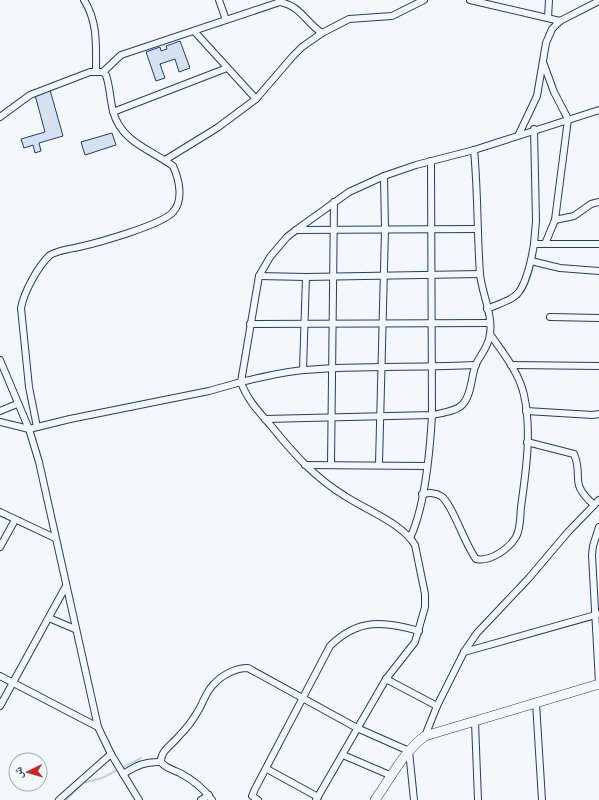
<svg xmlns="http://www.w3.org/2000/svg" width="599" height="800" font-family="'Noto Sans','Noto Naskh Arabic',sans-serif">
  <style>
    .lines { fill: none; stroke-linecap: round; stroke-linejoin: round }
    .stream { stroke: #bed0e5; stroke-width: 2 }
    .building { fill: #d5e0f0; stroke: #1d3f73 }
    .street-casing { stroke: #1d3f73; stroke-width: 8 }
    .secondary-casing { stroke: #1d3f73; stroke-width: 10 }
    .street { stroke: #f4f7fb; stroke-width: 6 }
    .secondary { stroke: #f4f7fb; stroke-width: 9 }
  </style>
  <rect width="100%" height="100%" fill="#f4f7fb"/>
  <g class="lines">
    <!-- stream -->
    <polyline class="stream" points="66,800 83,783 102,778 141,758"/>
  </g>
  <!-- building -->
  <g class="building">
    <polygon points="180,41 190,68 179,72 175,59 160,64 165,78 156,81 146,52 160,47 161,51 167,49 166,46"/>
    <polygon points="50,90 63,136 39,143 41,151 35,153 33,145 24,148 21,139 45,132 35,95"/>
    <polygon points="112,133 116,145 85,155 81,142"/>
  </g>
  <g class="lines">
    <!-- street casing -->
    <g class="street-casing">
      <g id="street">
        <path d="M 84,0 C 98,22 96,46 96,71"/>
        <polyline points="219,0 226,20"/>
        <polyline points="470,0 560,21"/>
        <polyline points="548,18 549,0"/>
        <polyline points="194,31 256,99"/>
        <path d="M 103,72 L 121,55 L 280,2 C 301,6 306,23 322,33"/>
        <polyline points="113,112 227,68"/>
        <path d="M 0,117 L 30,95 L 90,72 L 103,72 L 106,75 C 110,87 110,99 113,111 C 121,142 150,149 173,166 C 179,179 184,200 173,212 C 162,225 97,243 79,247 C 69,249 59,250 50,255 C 38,266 24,292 21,308 L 29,387 L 37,427"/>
        <polyline points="534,129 536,221 534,244"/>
        <polyline points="519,134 537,96 546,43 552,29 560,21 599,1"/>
        <polyline points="165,160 217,128 256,99 293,56 302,47 322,33 349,19 392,16 424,0"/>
        <polyline points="555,220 574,216 591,204 599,202"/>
        <polyline points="296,230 478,229"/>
        <polyline points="545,244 599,244"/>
        <polyline points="531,261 560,268 599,271"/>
        <polyline points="259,276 306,277 480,274"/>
        <path d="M 487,309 C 496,305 507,302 515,296 C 526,288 532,257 534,244 L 545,244 L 555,220 L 568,119 L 554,92 L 543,62"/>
        <polyline points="550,317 599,318"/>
        <polyline points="250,324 490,323"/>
        <polyline points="0,360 29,429 39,462 98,727 111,754 139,800"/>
        <polyline points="511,365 599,366"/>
        <polyline points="303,370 306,277"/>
        <polyline points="0,411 17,404"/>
        <polyline points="526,411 593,415 599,414"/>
        <path d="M 265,419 L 432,415 C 441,413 456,412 463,404 C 472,394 471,376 476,364 C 481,354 489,346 490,334 C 493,315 482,294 480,274 C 477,233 478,191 474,150"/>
        <polyline points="0,422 29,429 70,419 209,391 241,382 259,276 270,257 287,237 296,230 349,192 384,176 416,165 474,150 599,110"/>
        <path d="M 527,442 L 574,454 C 584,478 568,482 594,505"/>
        <polyline points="379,464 385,230 384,176"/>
        <polyline points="305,465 426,466"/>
        <polyline points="331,465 334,202"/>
        <path d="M 422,494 C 429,493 435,492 441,496 C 452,503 465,545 476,559 C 490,562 509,549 516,537 C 521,528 520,516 521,507 C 526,471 532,431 524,395 C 519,372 503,353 490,334"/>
        <polyline points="0,512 55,538"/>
        <polyline points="599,527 593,546 592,555 599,683"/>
        <path d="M 410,538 C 425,507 430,450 432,415 L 431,161"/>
        <polyline points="0,547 15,520"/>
        <polyline points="49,618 75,629"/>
        <polyline points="464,652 599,614"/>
        <polyline points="0,676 98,727"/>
        <path d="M 386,679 L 415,642 L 425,607 L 425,594 L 415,545 C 402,523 366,510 345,496 C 315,478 294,454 272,427 C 260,413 247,400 241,382 C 262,377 282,372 304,370 C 361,365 419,368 476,365"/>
        <polyline points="536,703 542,800"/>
        <polyline points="0,706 66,586"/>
        <polyline points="475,722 478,800"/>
        <polyline points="425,736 437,706 464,652 477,633 529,578 568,532 599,500"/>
        <polyline points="343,755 392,776"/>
        <path d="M 161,762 C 160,751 173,744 179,736 C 186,729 193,720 198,711 C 203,703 206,692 213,685 C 222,675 235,668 248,668 L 357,728 L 409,751 L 414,800"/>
        <polyline points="267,769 318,797"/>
        <path d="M 123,774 C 136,766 145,761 161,762 C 165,768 174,770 180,773 C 193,780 204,789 212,800"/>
        <polyline points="59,800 111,754"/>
        <polyline points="201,800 209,795"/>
        <path d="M 258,800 L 252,796 L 255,789 L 330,646 C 358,618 385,621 419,631"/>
        <polyline points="316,800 386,679 437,706"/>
      </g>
    </g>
    <!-- secondary casing -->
    <g class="secondary-casing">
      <path id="secondary" d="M 375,800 C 390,779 404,751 425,736 L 599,684"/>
    </g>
    <!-- street -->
    <use href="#street" class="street"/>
    <!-- secondary -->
    <use href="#secondary" class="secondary"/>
  </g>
  <!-- north arrow -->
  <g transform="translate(28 772) rotate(265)"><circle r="19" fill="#f4f7fb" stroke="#9eadc5"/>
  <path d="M0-3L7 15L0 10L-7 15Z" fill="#c62828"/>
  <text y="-6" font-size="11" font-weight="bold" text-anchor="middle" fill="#1d3f73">ش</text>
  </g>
</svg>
